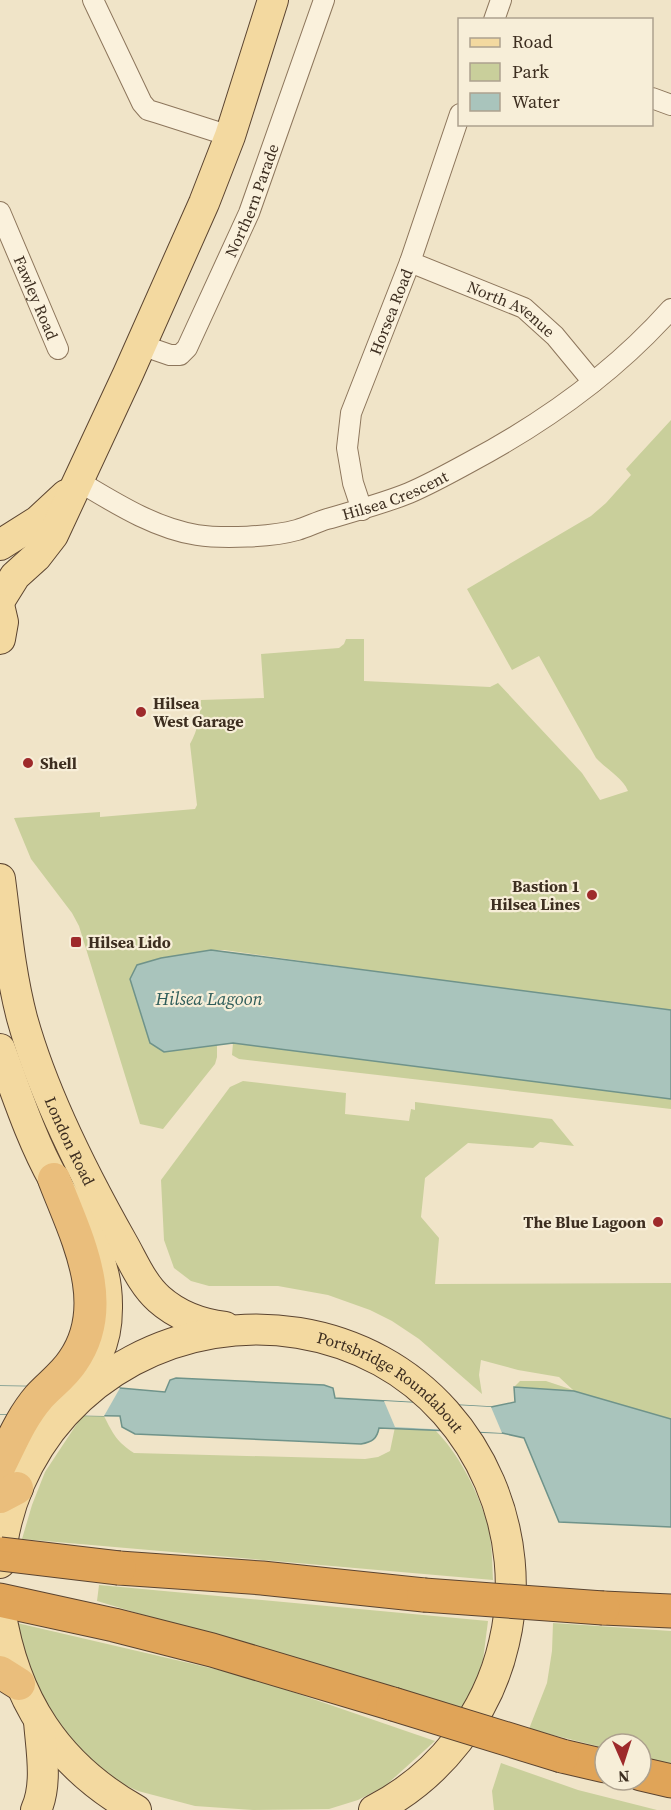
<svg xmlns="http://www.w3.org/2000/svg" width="671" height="1810" font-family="'Source Serif 4',serif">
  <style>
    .green { fill: #c9cf9b }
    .water { fill: #a9c4bc; stroke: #6f938a; stroke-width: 1.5 }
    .pier { fill: #f0e4c8 }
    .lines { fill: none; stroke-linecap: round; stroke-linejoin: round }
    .minor-casing { stroke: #8d765c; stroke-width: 22 }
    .primary-casing { stroke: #5b4430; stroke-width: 32 }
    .trunk-casing { stroke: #5b4430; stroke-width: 34 }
    .motorway-casing { stroke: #5b4430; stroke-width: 35 }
    .minor { stroke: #faf1dc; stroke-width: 20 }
    .primary { stroke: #f3d9a0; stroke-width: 30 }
    .trunk { stroke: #eabe7c; stroke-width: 32 }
    .motorway { stroke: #e0a458; stroke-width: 33 }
    .motorway-bridge-casing { stroke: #5b4430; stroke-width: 35; stroke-linecap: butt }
    .motorway-bridge { stroke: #e0a458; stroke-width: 33 }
    .poi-dot { fill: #9e2a2b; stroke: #f7eed8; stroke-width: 2 }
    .labels { text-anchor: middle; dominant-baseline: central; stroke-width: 4.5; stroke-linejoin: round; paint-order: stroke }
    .street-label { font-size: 16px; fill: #3d2e20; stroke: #f7eed8 }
    .poi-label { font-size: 16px; font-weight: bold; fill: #3d2e20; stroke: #f7eed8; text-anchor: start }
    .water-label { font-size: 18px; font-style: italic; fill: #2f5d5a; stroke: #f7eed8 }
  </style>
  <rect width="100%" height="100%" fill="#f0e4c8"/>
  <!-- green -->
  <g class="green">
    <path d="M 671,420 L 671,1010 L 522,992 L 224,950 L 211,950 L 161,958 L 164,1052 L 217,1044 L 217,1057 L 215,1064 L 163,1129 L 140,1124 L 79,926 L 72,913 L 31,859 L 14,818 L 100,812 L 100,817 L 195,809 L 197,805 L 190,744 C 198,730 200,716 201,700 L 264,698 L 261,654 L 339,648 L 344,644 L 346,639 L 364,639 L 364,681 L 490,687 L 498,683 L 582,773 L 600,800 L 628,791 C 623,778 606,769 596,758 L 539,656 L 512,670 L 467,589 L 591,516 L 606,503 L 631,475 L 626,469 Z"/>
    <polygon points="233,1043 618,1092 671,1097 671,1109 239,1059 232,1055"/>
    <polygon points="243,1081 346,1093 345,1114 409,1121 411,1109 415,1110 415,1102 552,1119 574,1146 540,1142 533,1148 468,1143 425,1178 421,1217 439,1238 435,1284 671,1283 671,1431 515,1402 514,1387 520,1381 546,1381 573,1390 559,1377 518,1370 481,1360 479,1375 482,1394 419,1339 392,1321 370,1310 328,1295 278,1286 209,1286 191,1281 174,1268 164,1240 161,1180 230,1087"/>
    <path d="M 82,1416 L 104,1416 C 113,1434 117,1442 134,1453 L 365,1459 L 378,1457 L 390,1451 L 395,1427 L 435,1430 C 458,1453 476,1488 486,1519 C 492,1538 492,1560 493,1580 L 22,1539 L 32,1505 L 45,1472 Z"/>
    <polygon points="99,1585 488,1621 483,1660 465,1711 97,1601"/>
    <polygon points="17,1623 249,1677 435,1741 385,1786 358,1800 329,1809 253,1810 195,1806 138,1791 116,1781 74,1751 36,1692"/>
    <polygon points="553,1623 671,1631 671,1764 641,1757 641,1744 605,1744 605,1748 529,1729 547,1683 552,1651"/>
    <polygon points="501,1763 578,1790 657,1810 494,1810 492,1791"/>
  </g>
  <!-- water -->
  <g class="water">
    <polygon points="211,950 671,1010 671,1099 233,1043 164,1052 150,1043 130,979 137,965 161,958"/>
    <path d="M 176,1378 L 324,1385 L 333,1388 L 335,1398 L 491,1407 L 515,1402 L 514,1387 L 574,1391 L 671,1419 L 671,1527 L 559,1522 L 524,1438 L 502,1433 L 379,1428 C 377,1439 372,1442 361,1444 L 135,1434 L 122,1427 L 120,1416 L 0,1414 L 0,1386 L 120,1388 L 165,1392 L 170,1380 Z"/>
  </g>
  <!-- pier -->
  <g class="pier">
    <polygon points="0,1386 120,1388 104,1416 0,1414"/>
    <polygon points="384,1401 491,1407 502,1433 395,1427"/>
  </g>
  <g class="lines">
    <!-- minor casing -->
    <g class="minor-casing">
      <g id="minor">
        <polyline points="93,0 142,103 148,110 158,113 230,136"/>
        <polyline points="494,20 501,0"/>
        <polyline points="652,98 671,105"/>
        <path id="s1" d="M 0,212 L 58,349"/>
        <path id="s2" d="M 410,262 L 524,308 L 555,336 L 593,382"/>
        <path id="s3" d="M 141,345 L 170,355 L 180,355 L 187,348 L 249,213 L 324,0"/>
        <path id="s4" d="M 78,481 C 115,503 154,528 197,535 C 223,539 272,537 297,530 C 307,527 317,522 327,519 C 354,511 382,504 409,493 C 430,484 450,473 470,462 C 545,422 614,373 671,309"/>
        <path id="s5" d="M 362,510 L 353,483 L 347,448 L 351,413 L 410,262 L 460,114"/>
      </g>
    </g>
    <!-- primary casing -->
    <g class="primary-casing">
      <g id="primary">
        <polyline points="0,545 38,521 66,495"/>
        <polyline points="0,600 15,576 36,557 53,535 128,374 204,203 230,136 273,0"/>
        <polyline points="0,609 3,622 0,639"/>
        <path id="s6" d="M 0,879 C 6,925 10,972 22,1018 C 43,1094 83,1173 122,1242 C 133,1261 142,1284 159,1299 C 177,1315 201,1324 225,1327"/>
        <path d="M 0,1049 C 16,1092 31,1139 54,1180 C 80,1225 108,1252 107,1308 C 107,1324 105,1339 98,1353 C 92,1367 82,1379 74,1392"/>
        <path id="s7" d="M 0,1563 C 4,1508 27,1455 64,1414 C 144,1326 276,1304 381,1361 C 480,1415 530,1535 504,1643 C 488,1714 439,1777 374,1810"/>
        <path d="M 0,1609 C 14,1699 56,1765 136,1810"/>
        <path d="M 36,1810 C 48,1784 41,1749 39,1721"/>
      </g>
    </g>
    <!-- trunk casing -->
    <g class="trunk-casing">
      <g id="trunk">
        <path d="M 0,1465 C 12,1441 21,1418 39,1397 C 50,1385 64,1375 73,1361 C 113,1304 75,1234 54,1179"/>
        <polyline points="0,1497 17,1488"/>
        <polyline points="0,1672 19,1684"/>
      </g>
    </g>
    <!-- motorway casing -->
    <g class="motorway-casing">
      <g id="motorway">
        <polyline points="119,1568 262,1578 424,1595"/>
        <polyline points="0,1600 114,1625 212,1650 393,1704"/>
        <polyline points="603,1608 671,1611"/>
        <polyline points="562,1756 605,1766"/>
        <polyline points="641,1774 671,1781"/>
      </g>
    </g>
    <!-- minor -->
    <use href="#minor" class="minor"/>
    <!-- primary -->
    <use href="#primary" class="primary"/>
    <!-- trunk -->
    <use href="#trunk" class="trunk"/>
    <!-- motorway -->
    <use href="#motorway" class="motorway"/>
    <!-- motorway-bridge casing -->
    <g class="motorway-bridge-casing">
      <g id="motorway-bridge">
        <polyline points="0,1554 119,1568"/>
        <polyline points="424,1595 603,1608"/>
        <polyline points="393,1704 562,1756"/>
      </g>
    </g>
    <!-- motorway-bridge -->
    <use href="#motorway-bridge" class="motorway-bridge"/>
  </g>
  <!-- markers -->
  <g class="poi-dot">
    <circle cx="141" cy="712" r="6"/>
    <circle cx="28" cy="763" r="6"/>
    <circle cx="592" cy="895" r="6"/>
    <rect x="70" y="936" width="12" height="12" rx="3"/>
    <circle cx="658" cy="1222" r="6"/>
  </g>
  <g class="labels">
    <!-- street labels -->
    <g class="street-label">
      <text stroke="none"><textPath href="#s3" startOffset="212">Northern Parade</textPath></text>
      <text stroke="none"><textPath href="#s1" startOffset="93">Fawley Road</textPath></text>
      <text stroke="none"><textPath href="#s5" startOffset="208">Horsea Road</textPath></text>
      <text stroke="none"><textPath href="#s2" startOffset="112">North Avenue</textPath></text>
      <text stroke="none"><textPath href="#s4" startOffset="336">Hilsea Crescent</textPath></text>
      <text stroke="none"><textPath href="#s6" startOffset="273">London Road</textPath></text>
      <text stroke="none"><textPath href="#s7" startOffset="530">Portsbridge Roundabout</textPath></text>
    </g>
    <!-- poi labels -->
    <g class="poi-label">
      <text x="153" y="703">Hilsea<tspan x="153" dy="18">West Garage</tspan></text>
      <text x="40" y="763">Shell</text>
      <text x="580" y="886" text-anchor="end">Bastion 1<tspan x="580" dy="18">Hilsea Lines</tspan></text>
      <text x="88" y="942">Hilsea Lido</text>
      <text x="646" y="1222" text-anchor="end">The Blue Lagoon</text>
    </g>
    <!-- water labels -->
    <g class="water-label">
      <text x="209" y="998">Hilsea Lagoon</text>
    </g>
  </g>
  <!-- legend -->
  <rect x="458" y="18" width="195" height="108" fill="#f7eed8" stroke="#ada18e" stroke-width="1.5"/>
  <rect x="470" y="38" width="30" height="9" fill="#f3d9a0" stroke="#ada18e" stroke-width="1.5"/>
  <text x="512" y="48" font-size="18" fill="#3d2e20">Road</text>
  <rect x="470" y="63" width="30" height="18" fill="#c9cf9b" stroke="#ada18e" stroke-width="1.5"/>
  <text x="512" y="78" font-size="18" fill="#3d2e20">Park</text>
  <rect x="470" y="93" width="30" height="18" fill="#a9c4bc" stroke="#ada18e" stroke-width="1.5"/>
  <text x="512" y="108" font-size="18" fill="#3d2e20">Water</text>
  <!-- north arrow -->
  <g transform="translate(623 1762) rotate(177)"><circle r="28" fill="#f7eed8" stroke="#ada18e" stroke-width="1.5"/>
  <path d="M0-4.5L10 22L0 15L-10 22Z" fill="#9e2a2b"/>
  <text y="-9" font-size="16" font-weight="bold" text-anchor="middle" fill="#3d2e20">N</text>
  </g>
</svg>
